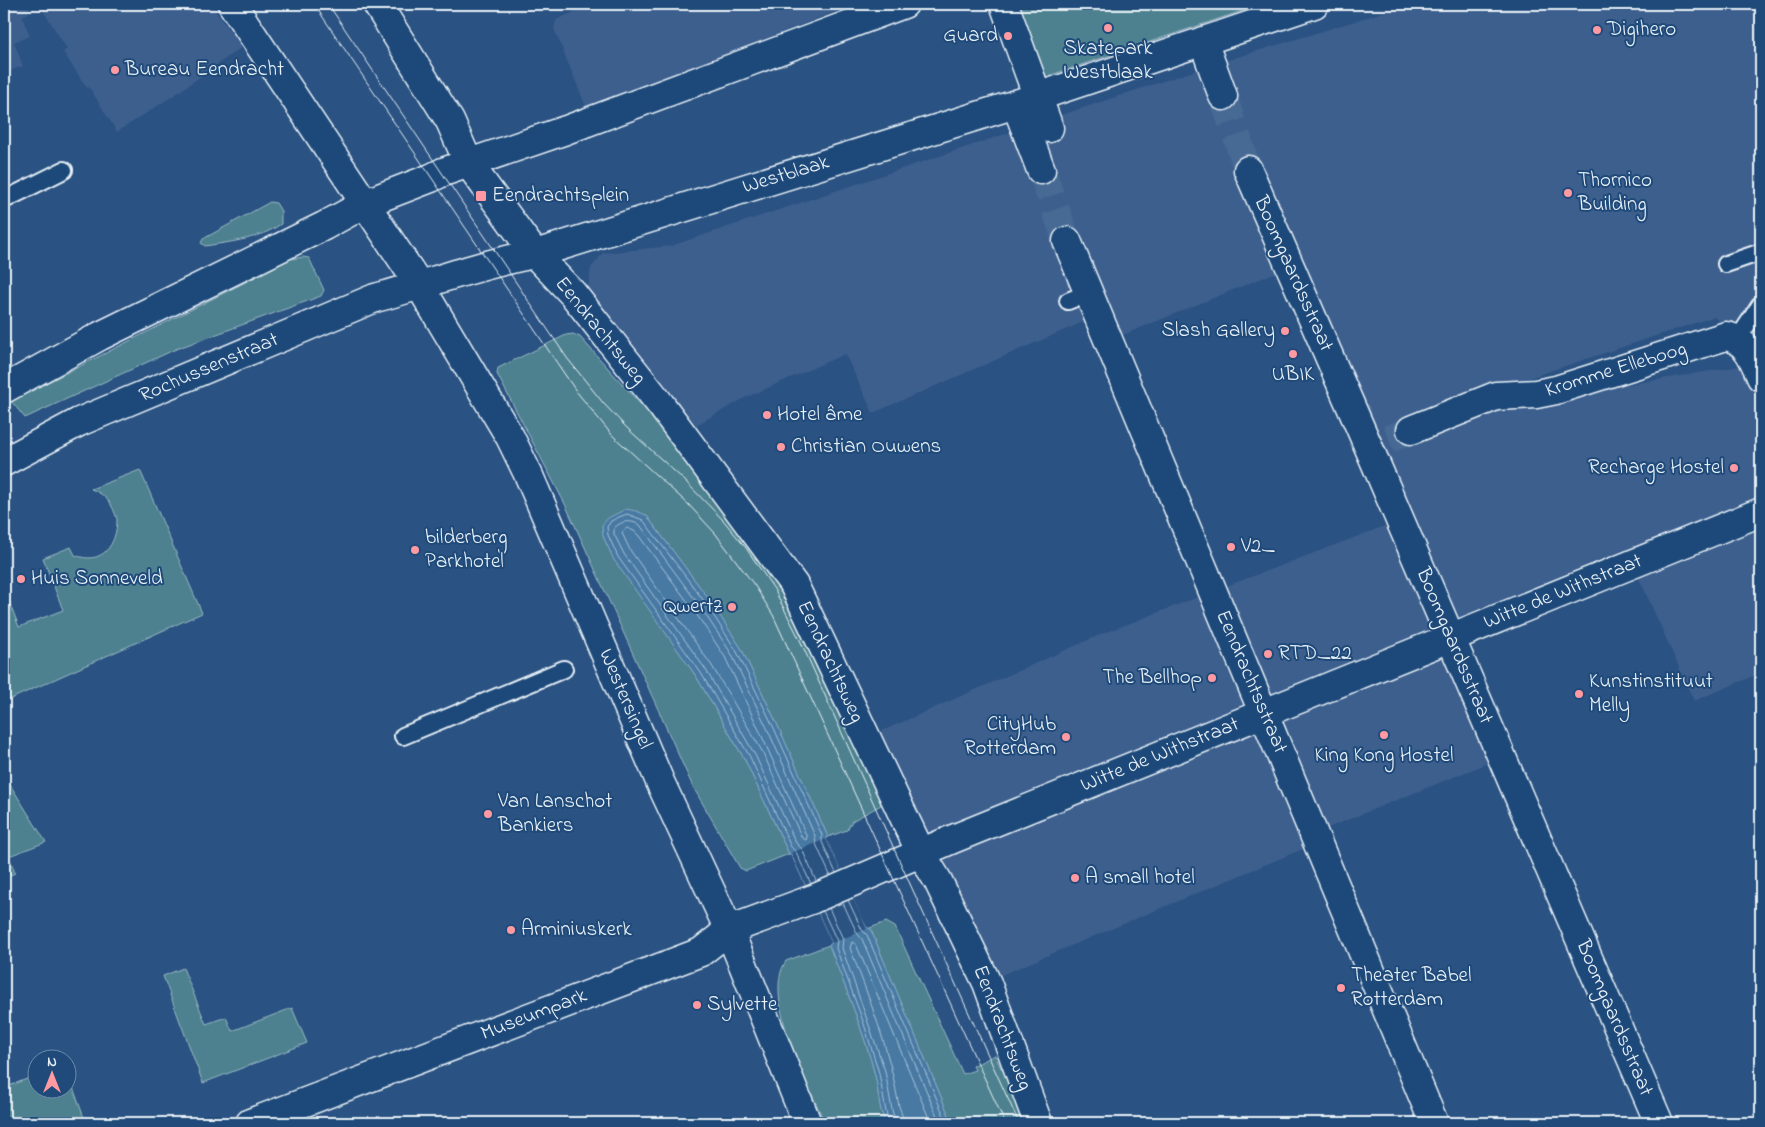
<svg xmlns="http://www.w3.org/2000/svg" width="1765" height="1127" font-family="'Indie Flower',sans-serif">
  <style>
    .built { fill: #3c5f8e }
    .green { fill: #4d818f; stroke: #9ab9c4 }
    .water { fill: #4679a3; stroke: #87a9c5 }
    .pier { fill: #2a5282 }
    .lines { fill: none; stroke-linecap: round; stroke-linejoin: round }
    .shore { stroke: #a7c1d6; stroke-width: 1 }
    .street-tunnel { stroke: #466a94; stroke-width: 28; stroke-dasharray: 28 14; stroke-linecap: butt }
    .lane-casing { stroke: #e8f1f8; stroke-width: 20 }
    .street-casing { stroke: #e8f1f8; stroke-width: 31 }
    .secondary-casing { stroke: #e8f1f8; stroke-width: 31 }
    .lane { stroke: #1f4a7a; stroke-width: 16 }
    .street { stroke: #1f4a7a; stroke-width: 28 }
    .secondary { stroke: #1f4a7a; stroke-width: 28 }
    .tram { stroke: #e8f1f8; stroke-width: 1 }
    .poi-dot { fill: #ff9aa2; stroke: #1f4a7a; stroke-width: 2 }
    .labels { text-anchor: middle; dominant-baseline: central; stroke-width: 4; stroke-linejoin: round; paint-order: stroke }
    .poi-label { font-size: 21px; fill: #e8f1f8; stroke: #1f4a7a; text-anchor: start }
    .street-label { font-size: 21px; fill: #e8f1f8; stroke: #1f4a7a }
  </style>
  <rect width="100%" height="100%" fill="#2a5282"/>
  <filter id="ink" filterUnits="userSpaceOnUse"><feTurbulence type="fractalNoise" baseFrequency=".02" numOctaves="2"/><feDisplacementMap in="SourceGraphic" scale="10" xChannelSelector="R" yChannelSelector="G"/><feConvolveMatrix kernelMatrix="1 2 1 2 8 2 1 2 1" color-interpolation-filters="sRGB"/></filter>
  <g filter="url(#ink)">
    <!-- built -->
    <g class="built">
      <polygon points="4,4 35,4 27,9 29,13 22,16 30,36 14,42 23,66 4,73"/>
      <polygon points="39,4 210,4 242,47 173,96 117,132 89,87 87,88 63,52 67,49"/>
      <polygon points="591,4 854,4 587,109 554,29 556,20"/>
      <polygon points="1410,4 1761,4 1761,315 1747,336 1713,317 1436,409 1499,406 1746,365 1761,405 1761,673 1694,701 1626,549 1452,620 1491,762 1325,829 1308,847 994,978 875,734 1104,633 1387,525 1406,512 1301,262 1123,335 1107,307 1079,324 873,413 845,354 747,397 696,425 588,288 591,268 603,253 671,246 1202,68"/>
    </g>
    <!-- green -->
    <g class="green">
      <polygon points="1017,4 1263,4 1048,76 1040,74"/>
      <path d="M 270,202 L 276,203 L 281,211 L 281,224 C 260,239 231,242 205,246 L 201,243 L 203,239 Z"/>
      <polygon points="303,257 309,258 324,290 321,296 176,349 25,418 11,401 291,259"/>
      <polygon points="573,334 580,337 661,427 778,582 881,796 881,805 852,821 847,830 828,837 777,724 741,648 708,598 646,515 603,536 614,559 696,676 745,760 789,854 746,871 740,868 693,787 588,554 565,504 497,374 498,368 566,335"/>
      <path d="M 140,470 L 202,613 L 4,702 L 4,588 L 19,627 L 63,610 L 43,558 L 71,547 L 75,555 C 102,566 117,545 117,519 C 112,504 107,495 91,489 Z"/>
      <polygon points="4,775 46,842 9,856 15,873 4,878"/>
      <polygon points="886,922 895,927 963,1074 975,1070 973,1066 995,1055 1001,1068 1006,1066 1027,1123 952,1123 870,928"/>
      <path d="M 829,945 C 845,987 864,1031 875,1075 C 879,1091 878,1108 886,1123 L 825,1123 C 809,1087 761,998 786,961 Z"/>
      <polygon points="183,968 206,1024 226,1017 232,1031 292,1008 307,1043 203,1083 163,976"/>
      <polygon points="68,1074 86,1123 4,1123 4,1088 37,1075 38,1090 68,1090"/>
    </g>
    <!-- water -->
    <path class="water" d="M 626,509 L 636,511 L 646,515 L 708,598 L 741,648 L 777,724 L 828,837 L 826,839 L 861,917 L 867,928 L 870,928 L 952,1123 L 886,1123 C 878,1108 879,1091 875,1075 C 864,1031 845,987 829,945 L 832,943 L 791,854 L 789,854 L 745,760 L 696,676 L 614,560 L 603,536 L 602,525 L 608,518 Z"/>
    <!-- pier -->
    <polygon class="pier" points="826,839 867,929 832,943 791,853"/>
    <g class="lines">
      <!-- shore -->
      <g class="shore">
        <polygon points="627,528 634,531 639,536 693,609 725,657 760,732 807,837 806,840 802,838 762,751 712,666 630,550 622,533"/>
        <path d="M 816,881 L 802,849 L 796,843 L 755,755 L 706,670 L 624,554 L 614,534 L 614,528 C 623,520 630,520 640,525 L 699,605 L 731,653 L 767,728 L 815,836 L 816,844 L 830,875"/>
        <polyline points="811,884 796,852 791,847 750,757 701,673 618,557 608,535 607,527 611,521 619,517 627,514 643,520 704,601 736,650 773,726 822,835 822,842 836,873"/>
        <polyline points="848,900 862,930 867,935 947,1123"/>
        <polyline points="843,903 857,933 862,939 940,1123"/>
        <polyline points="829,908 843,939 842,948 885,1071 892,1110 896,1123"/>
        <polyline points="823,911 837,941 836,948 864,1024 879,1073 886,1112 890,1123"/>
        <path d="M 904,1123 C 903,1115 899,1109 898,1101 C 889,1048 869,998 850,948 L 852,942 L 856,944 L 931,1123"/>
      </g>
      <!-- street-tunnel -->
      <g class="street-tunnel">
        <polyline points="1223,96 1248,170"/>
        <polyline points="1041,170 1067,241"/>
        <polyline points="1389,439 1411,430"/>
      </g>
      <!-- lane casing -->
      <g class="lane-casing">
        <g id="lane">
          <polyline points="4,200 64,170"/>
          <polyline points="1726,264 1761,252"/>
          <polyline points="1068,301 1088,293"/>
          <polyline points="1737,340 1761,304"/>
          <polyline points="403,736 564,669"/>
        </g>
      </g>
      <!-- street casing -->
      <g class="street-casing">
        <g id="street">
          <polyline points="1004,4 1049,128"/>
          <polyline points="1203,41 1223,96"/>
          <polyline points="1016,104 1041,170"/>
          <polyline points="1248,170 1369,448 1659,1123"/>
          <polyline points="1067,241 1434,1123"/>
          <polyline points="535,254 573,294 585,309 661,405 794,585 921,853 938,881 987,983 1038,1123"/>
          <polyline points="420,286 510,437 529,476 661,784 729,930 807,1123"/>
          <path d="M 1411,430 L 1496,396 L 1536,394 L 1556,390 L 1726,336 C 1747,340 1754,360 1761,377"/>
          <polyline points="250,1123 701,952 729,930 813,899 953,839 1761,512"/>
        </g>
      </g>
      <!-- secondary casing -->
      <g class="secondary-casing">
        <g id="secondary">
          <polyline points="232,4 420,286"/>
          <polyline points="377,4 450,121 469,164 535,254"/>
          <polyline points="4,389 100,336 324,226 366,203 431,178 443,172 566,130 904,4"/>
          <path d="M 4,462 L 79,422 L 375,298 C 428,284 480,264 535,254 L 1016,104 L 1314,4"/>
        </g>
      </g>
      <!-- lane -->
      <use href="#lane" class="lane"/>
      <!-- street -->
      <use href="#street" class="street"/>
      <!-- secondary -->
      <use href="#secondary" class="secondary"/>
      <!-- tram -->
      <g class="tram">
        <polyline points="314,4 576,391 612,435 688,504 715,533 755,586 773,615 1005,1123"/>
        <polyline points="328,4 567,358 604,404 627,428 684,480 724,521 746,548 774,589 800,640 900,862 1019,1123"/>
      </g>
    </g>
  </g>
  <!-- markers -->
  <g class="poi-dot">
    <circle cx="1108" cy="28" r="5"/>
    <circle cx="1597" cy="30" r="5"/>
    <circle cx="1008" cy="36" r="5"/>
    <circle cx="115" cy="70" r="5"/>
    <circle cx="1568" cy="193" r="5"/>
    <rect x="475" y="190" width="12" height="12" rx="2.5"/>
    <circle cx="1285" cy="331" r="5"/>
    <circle cx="1293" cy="354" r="5"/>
    <circle cx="767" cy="415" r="5"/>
    <circle cx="781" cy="447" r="5"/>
    <circle cx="1734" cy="468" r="5"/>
    <circle cx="1231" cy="547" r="5"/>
    <circle cx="415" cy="550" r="5"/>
    <circle cx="21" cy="579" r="5"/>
    <circle cx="732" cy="607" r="5"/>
    <circle cx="1268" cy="654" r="5"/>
    <circle cx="1212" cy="678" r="5"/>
    <circle cx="1579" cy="694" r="5"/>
    <circle cx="1384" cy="735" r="5"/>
    <circle cx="1066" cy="737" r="5"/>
    <circle cx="488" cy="814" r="5"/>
    <circle cx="1075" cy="878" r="5"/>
    <circle cx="511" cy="930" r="5"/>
    <circle cx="1341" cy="988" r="5"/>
    <circle cx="697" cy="1005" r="5"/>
  </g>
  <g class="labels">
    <!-- poi labels -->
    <g class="poi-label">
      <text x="1607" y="30">Digihero</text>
      <text x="998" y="36" text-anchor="end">Guard</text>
      <text x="1108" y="49" text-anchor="middle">Skatepark<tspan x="1108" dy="24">Westblaak</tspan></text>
      <text x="125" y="70">Bureau Eendracht</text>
      <text x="1578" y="181">Thornico<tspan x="1578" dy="24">Building</tspan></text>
      <text x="492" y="196">Eendrachtsplein</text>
      <text x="1275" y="331" text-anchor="end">Slash Gallery</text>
      <text x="1293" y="375" text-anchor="middle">UBIK</text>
      <text x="777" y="415">Hotel âme</text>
      <text x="791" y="447">Christian Ouwens</text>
      <text x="1724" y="468" text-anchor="end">Recharge Hostel</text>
      <text x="425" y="538">bilderberg<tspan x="425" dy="24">Parkhotel</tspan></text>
      <text x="1241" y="547">V2_</text>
      <text x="31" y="579">Huis Sonneveld</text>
      <text x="722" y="607" text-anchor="end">Qwertz</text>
      <text x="1278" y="654">RTD_22</text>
      <text x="1202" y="678" text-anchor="end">The Bellhop</text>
      <text x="1589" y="682">Kunstinstituut<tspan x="1589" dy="24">Melly</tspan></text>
      <text x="1056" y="725" text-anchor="end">CityHub<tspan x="1056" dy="24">Rotterdam</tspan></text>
      <text x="1384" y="756" text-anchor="middle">King Kong Hostel</text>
      <text x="498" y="802">Van Lanschot<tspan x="498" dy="24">Bankiers</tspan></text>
      <text x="1085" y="878">A small hotel</text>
      <text x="521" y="930">Arminiuskerk</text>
      <text x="1351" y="976">Theater Babel<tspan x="1351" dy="24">Rotterdam</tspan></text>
      <text x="707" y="1005">Sylvette</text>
    </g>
    <!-- street labels -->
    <g class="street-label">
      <text transform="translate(786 175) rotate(-17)">Westblaak</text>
      <text transform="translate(1293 274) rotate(66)">Boomgaardsstraat</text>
      <text transform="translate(600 331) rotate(51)">Eendrachtsweg</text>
      <text transform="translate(209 368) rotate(-23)">Rochussenstraat</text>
      <text transform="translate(1616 370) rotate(-17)">Kromme Elleboog</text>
      <text transform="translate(1563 592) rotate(-22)">Witte de Withstraat</text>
      <text transform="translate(1454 646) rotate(67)">Boomgaardsstraat</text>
      <text transform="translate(830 662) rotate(65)">Eendrachtsweg</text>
      <text transform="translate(1251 682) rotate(67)">Eendrachtsstraat</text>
      <text transform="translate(625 699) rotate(67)">Westersingel</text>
      <text transform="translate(1160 755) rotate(-22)">Witte de Withstraat</text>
      <text transform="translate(534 1015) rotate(-21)">Museumpark</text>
      <text transform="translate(1614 1018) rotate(67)">Boomgaardsstraat</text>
      <text transform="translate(1002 1028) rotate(69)">Eendrachtsweg</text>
    </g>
  </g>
  <!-- margin -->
  <rect width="1765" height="1127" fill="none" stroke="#1f4a7a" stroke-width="20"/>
  <rect x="10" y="10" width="1745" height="1107" fill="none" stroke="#e8f1f8" stroke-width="2" filter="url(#ink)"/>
  <!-- north arrow -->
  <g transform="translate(52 1074)"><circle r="24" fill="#1f4a7a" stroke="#6f8dac"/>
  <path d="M0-4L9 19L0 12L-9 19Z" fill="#ff9aa2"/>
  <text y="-8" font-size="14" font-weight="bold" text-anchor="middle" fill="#e8f1f8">N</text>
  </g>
</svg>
